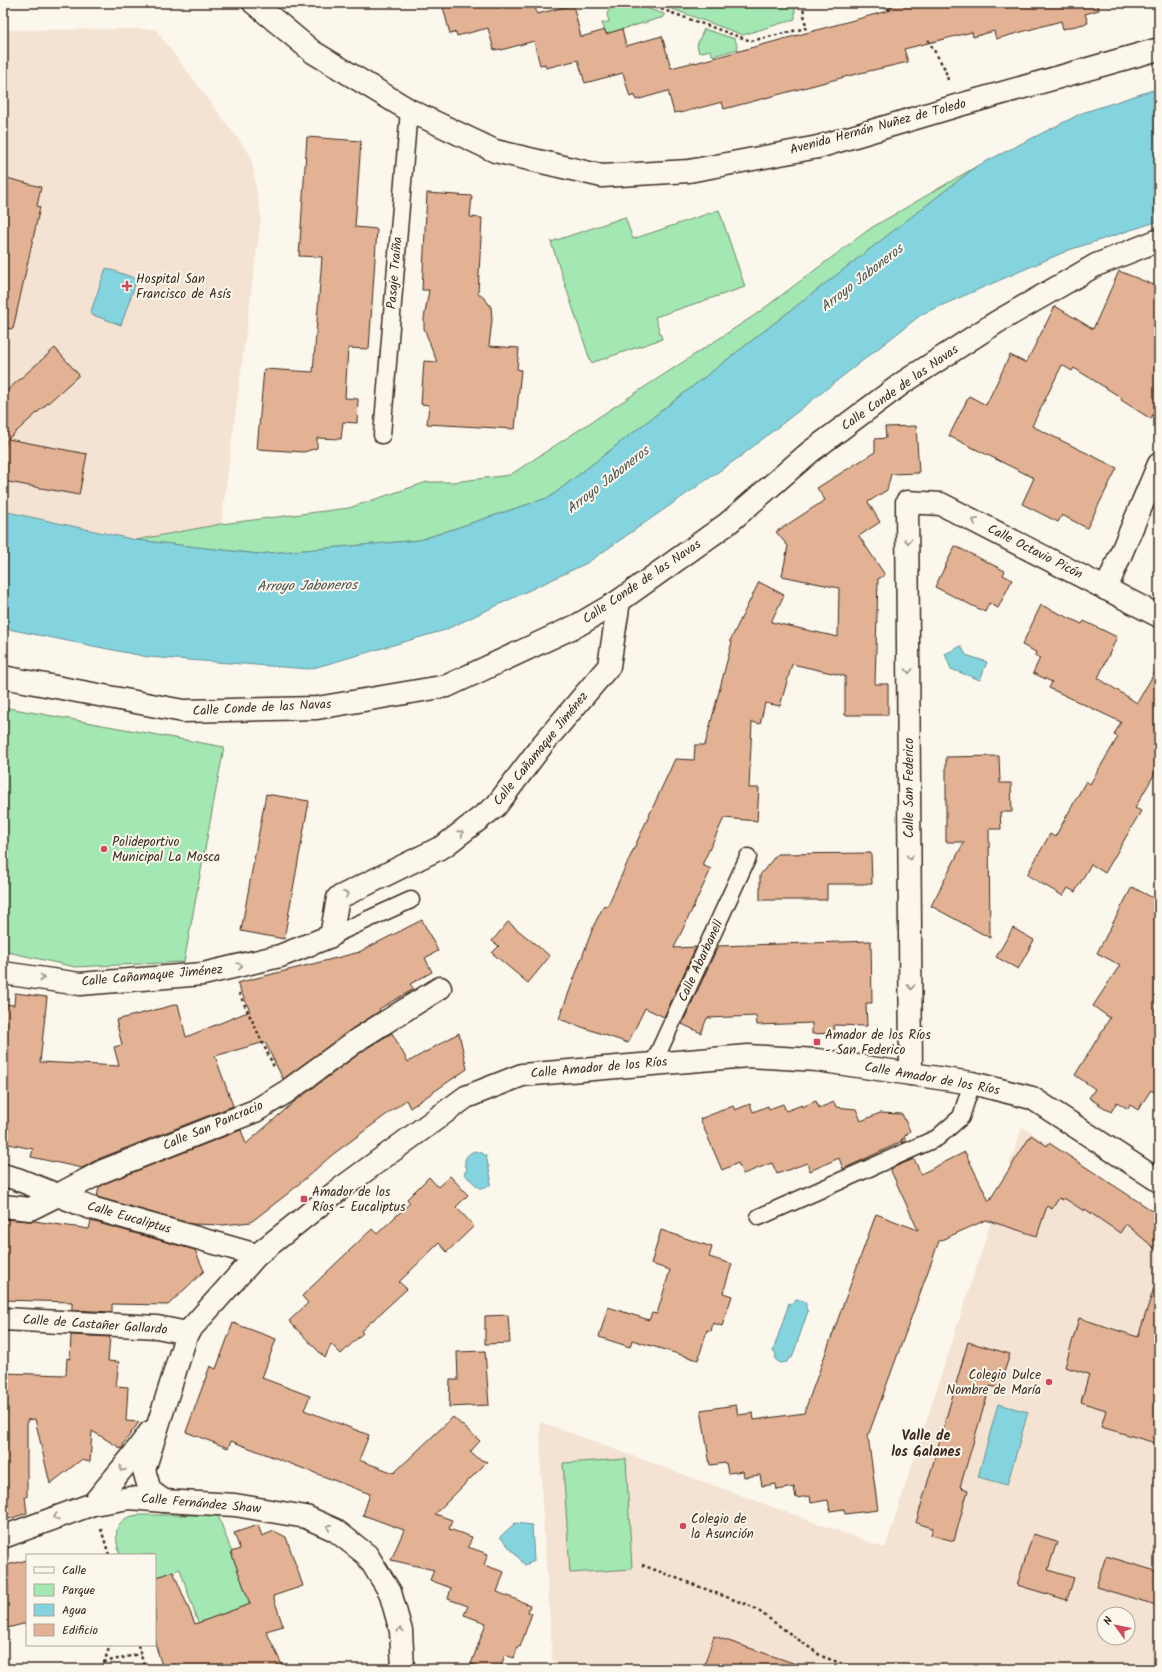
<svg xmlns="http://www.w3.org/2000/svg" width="1162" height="1672" font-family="Kalam,sans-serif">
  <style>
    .built { fill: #f4e2d2; fill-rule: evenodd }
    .green { fill: #a3e7b3; stroke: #6f8868 }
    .water { fill: #84d4e0; stroke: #679092 }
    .building { fill: #e3b294; stroke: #3b2a1e }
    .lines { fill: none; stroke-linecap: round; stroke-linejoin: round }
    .service-casing { stroke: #3b2a1e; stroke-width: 19 }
    .minor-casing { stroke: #3b2a1e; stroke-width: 25 }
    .tertiary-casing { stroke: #3b2a1e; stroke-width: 25 }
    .path { stroke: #3b2a1e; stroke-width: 2.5; stroke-dasharray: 3 3; stroke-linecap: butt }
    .service { stroke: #fbf7ec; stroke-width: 16 }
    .minor { stroke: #fbf7ec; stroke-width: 22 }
    .tertiary { stroke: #fbf7ec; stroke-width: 22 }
    .oneway { stroke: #9b9085 }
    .poi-dot { fill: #d1495b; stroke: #fbf7ec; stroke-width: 1.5 }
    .labels { text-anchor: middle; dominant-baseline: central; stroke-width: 4; stroke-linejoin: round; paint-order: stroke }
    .street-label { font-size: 13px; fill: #3b2a1e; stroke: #fbf7ec }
    .poi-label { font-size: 13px; fill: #3b2a1e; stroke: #fbf7ec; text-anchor: start }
    .water-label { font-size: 14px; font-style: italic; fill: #4d544e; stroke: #fbf7ec }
    .neighbourhood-label { font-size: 14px; font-weight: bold; fill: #3b2a1e; stroke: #fbf7ec }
  </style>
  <rect width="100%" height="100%" fill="#fbf7ec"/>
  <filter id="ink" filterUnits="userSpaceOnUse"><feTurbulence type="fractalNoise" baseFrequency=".025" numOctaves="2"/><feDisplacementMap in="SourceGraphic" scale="8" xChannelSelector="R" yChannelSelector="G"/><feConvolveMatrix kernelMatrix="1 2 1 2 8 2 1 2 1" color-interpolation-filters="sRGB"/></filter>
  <g filter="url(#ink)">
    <!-- built -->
    <g class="built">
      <polygon points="155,29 251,156 261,217 221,524 136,540 3,511 3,30"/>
      <path d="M 1022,1127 L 1159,1215 L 1159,1669 L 553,1669 L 542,1503 L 540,1422 L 885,1548 ZM 1104,1614 L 1128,1614 L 1128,1638 L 1104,1638 Z"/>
    </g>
    <!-- green -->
    <g class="green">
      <polygon points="612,3 631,3 664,14 664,17 606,34 602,23 609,22 607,14"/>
      <polygon points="656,3 795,3 795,19 743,35"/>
      <polygon points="704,29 735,39 738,49 713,56 710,50 699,53 697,45"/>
      <polygon points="977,166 550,497 420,540 258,554 136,540 221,524 349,508 427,482 453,482 510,475 755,315 871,228"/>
      <polygon points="719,210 745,287 655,317 662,339 591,363 551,242 625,217 633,239"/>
      <polygon points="3,707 224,747 184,962 75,967 3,951"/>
      <polygon points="626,1459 632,1569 570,1573 563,1463"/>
      <path d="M 138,1515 L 218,1515 L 251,1604 L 198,1623 L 180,1569 L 155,1578 L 155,1555 L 120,1555 C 114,1535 113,1518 138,1515 Z"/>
    </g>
    <!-- water -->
    <g class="water">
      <polygon points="1159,88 1159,221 1069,250 922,314 741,456 587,563 445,630 310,669 148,657 3,628 3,511 136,540 258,554 420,540 550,497 977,166 1082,113"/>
      <polygon points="106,268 137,279 121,325 90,314"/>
      <polygon points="961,646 966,655 987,662 980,680 951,669 945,654"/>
      <path d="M 475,1151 L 482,1153 L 486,1156 L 491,1178 L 490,1185 L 485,1188 L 479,1188 L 464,1174 L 467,1169 C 462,1161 466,1154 475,1151 Z"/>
      <polygon points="796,1299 804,1301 806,1304 806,1309 808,1311 792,1358 789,1358 787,1362 780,1363 775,1359 776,1353 773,1351 789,1303 793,1304"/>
      <polygon points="998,1404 1028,1412 1007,1485 978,1477"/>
      <polygon points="515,1523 532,1525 534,1561 525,1565 500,1537"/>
    </g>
    <!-- building -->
    <g class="building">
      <polygon points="442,3 534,3 537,14 573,5 581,37 605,30 606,34 622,29 626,46 662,36 671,68 695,62 695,63 891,10 889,3 1098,3 1099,10 1085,14 1088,23 1063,29 1061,21 996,39 994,31 973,37 972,32 904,49 908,62 856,74 724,109 722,102 680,113 680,112 674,113 668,91 636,100 635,95 630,97 623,73 585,83 578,60 546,68 545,64 540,65 534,41 501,50 501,49 494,50 488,28 457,36 456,32 450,34"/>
      <polygon points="307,137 361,141 355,227 377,229 369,349 348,348 345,398 358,399 357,423 343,422 341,439 317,438 317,448 304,452 257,449 264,369 313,372 322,257 299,256"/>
      <polygon points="3,177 41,187 37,206 40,207 13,329 3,328"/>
      <polygon points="427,193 472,196 470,217 482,218 478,293 485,299 491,307 492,320 489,346 519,348 517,369 521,370 515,429 427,424 429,405 421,404 424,361 437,362 424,328 424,319 429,290 422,290"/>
      <polygon points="1119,271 1159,287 1159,401 1151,419 1121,400 1122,398 1074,368 1072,371 1062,365 1032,426 1117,468 1087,528 1062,515 1058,522 1022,504 1034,478 949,436 969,396 986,405 1010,355 1026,363 1055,306 1093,329"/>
      <polygon points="55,348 79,375 8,439 87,454 79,495 3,481 3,456 6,440 3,443 3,394"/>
      <polygon points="916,426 919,473 891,474 887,490 868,502 880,522 859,536 885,575 878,579 875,684 888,684 888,715 845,715 845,676 792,664 780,706 765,703 760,724 752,722 749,788 759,788 757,821 724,818 702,865 711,869 674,948 696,947 664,1017 645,1008 628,1043 559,1019 594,925 604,905 607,907 675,759 694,760 695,745 705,745 732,642 730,641 759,582 784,595 771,622 838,637 839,588 782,576 788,546 776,532 825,500 817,488 875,452 875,439 886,438 885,427"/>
      <polygon points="955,546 1005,571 1003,575 1012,580 998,608 989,603 985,612 935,587"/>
      <polygon points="1041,605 1082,624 1084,621 1117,637 1098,678 1137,703 1159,665 1159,766 1135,808 1141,811 1105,873 1091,864 1075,892 1068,888 1063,896 1027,875 1050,834 1055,837 1086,781 1090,784 1118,737 1114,735 1121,722 1049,688 1052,682 1033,673 1040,658 1035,656 1036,652 1022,645"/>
      <polygon points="999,756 1000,783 1011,783 1012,812 1000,812 1001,829 989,829 990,938 931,906 964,842 946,842 946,757"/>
      <polygon points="266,794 309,801 284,939 241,931"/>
      <polygon points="871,853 872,884 827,884 827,900 760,900 760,875 777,854"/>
      <polygon points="1132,887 1159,901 1159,1095 1151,1090 1138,1110 1130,1105 1128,1109 1117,1102 1111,1112 1089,1098 1095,1089 1075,1075 1110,1018 1093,1006 1120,965 1097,953"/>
      <polygon points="422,920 438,951 425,958 432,972 410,984 414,989 379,1009 380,1011 353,1028 283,1079 265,1042 215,1056 233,1106 98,1159 82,1168 31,1157 33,1149 3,1143 3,1004 14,1005 15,993 47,997 40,1062 119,1066 114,1047 122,1045 116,1020 178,1004 186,1037 250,1011 237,983 360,952 359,952"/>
      <polygon points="508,922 550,956 528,983 492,953 499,946 492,941"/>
      <polygon points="1013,928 1034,940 1018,969 996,957"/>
      <polygon points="871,941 872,1003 866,1003 867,1026 834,1025 835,1033 812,1034 812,1023 757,1025 756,1016 707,1018 701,1033 682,1024 718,946"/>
      <polygon points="392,1033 408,1062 459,1033 467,1069 410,1108 406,1100 332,1155 291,1191 251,1222 223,1225 192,1224 97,1197 99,1187 108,1182 241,1130 246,1144 294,1102 367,1048"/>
      <polygon points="816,1101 819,1108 834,1102 836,1107 856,1109 861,1121 880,1113 902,1114 910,1131 904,1137 906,1141 901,1143 903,1138 899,1143 843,1169 839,1158 810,1171 807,1163 777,1174 772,1163 743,1174 738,1163 722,1170 700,1119 733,1106 735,1110 750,1104 753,1112 768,1106 769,1109 783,1104 786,1111 802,1105 802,1107"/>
      <polygon points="1031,1135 1047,1146 1049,1143 1159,1215 1159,1252 1126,1224 1120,1233 1085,1209 1084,1211 1064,1198 1063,1200 1059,1198 1052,1209 1047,1206 1037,1236 986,1220 939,1241 868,1436 878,1510 845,1514 844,1509 830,1511 828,1500 811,1503 810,1496 796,1498 794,1487 777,1490 776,1484 762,1486 760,1475 744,1477 743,1471 728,1473 726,1463 710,1465 701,1410 736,1405 738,1415 753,1413 754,1420 804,1413 876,1214 918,1230 891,1171 892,1168 914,1159 921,1174 965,1152 989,1201"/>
      <polygon points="450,1176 468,1195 456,1207 474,1226 447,1252 439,1243 399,1282 407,1289 361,1331 363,1333 341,1354 331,1344 325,1358 289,1321 308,1303 302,1296 372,1229 377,1234 410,1203 407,1199 429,1177 438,1187"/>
      <polygon points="3,1219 29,1221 34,1221 89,1229 91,1221 195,1250 204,1271 168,1305 112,1304 112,1312 72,1310 72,1302 3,1300"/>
      <polygon points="661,1230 712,1247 709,1257 732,1264 723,1293 732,1296 722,1326 713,1323 711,1331 707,1330 698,1360 632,1340 630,1347 599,1337 608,1307 649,1320 652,1313 657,1314 670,1270 651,1264"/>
      <polygon points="1154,1288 1159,1289 1159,1444 1101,1427 1106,1410 1081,1402 1089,1374 1065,1367 1079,1318 1138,1337"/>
      <polygon points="508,1315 510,1343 485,1344 485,1316"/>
      <polygon points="233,1323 276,1339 262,1378 310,1396 304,1410 369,1435 359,1460 394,1473 453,1417 480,1441 470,1452 477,1458 487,1462 435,1514 452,1520 449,1529 472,1537 468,1547 488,1554 484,1565 504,1572 497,1592 530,1605 528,1612 532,1613 520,1647 518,1646 514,1658 505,1655 500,1669 486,1669 471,1664 486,1623 464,1615 468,1606 448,1599 451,1588 430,1580 434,1570 391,1560 404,1530 363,1515 370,1494 231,1441 228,1448 186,1432 210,1366 216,1369"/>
      <polygon points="71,1335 110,1337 108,1361 119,1362 116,1386 128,1387 126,1421 139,1422 124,1443 122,1449 92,1431 90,1462 81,1460 50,1484 35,1419 27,1420 27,1497 25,1497 27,1513 3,1521 3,1373 66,1375 67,1358 70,1359"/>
      <polygon points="968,1342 1010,1354 999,1388 990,1386 960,1487 968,1490 954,1541 931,1535 933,1528 916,1523"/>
      <polygon points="485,1351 489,1405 449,1407 450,1380 458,1380 457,1352"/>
      <polygon points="258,1525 262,1536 274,1531 286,1537 303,1586 273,1596 283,1626 266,1631 284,1669 163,1669 155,1643 155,1578 173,1571 195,1624 250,1604 231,1552 240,1549 234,1533"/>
      <polygon points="1033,1534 1057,1541 1048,1570 1074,1578 1067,1600 1017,1585"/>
      <polygon points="1106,1556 1159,1572 1159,1606 1096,1587"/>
      <polygon points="27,1560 27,1623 3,1629 3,1566"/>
      <polygon points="714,1636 799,1665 798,1669 703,1669"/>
    </g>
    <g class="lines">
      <!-- service casing -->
      <g class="service-casing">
        <g id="service">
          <polyline points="382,435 409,110"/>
          <polyline points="331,936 411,900"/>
          <polyline points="653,1064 748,857"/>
          <polyline points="759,1217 937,1138 961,1117 972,1083"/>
        </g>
      </g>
      <!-- minor casing -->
      <g class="minor-casing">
        <g id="minor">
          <polyline points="254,3 313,52 409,110 495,151 602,176 689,171 818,147 956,106 1159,49"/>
          <polyline points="1106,589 1159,464"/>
          <polyline points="3,677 183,711 317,708 447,686 578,625 619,601 727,524 810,452 904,382 997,322 1096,265 1159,240"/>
          <polyline points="3,973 80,984 203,974 280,956 331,936 338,898 444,846 496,806 542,745 609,666 619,601"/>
          <polyline points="911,1074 907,502 941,504 1159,616"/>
          <polyline points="3,1175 17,1179 88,1207 257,1255"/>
          <polyline points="3,1206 30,1209 58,1195 103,1171 255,1111 286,1092 360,1038 440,988"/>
          <polyline points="3,1319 157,1327 187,1333"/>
        </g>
      </g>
      <!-- tertiary casing -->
      <g class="tertiary-casing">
        <g id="tertiary">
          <polyline points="164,1501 150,1491 144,1470 187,1333 257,1255 336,1192 466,1097 522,1075 748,1056 817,1060 972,1083 1032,1098 1159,1181"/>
          <polyline points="93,1504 131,1458 150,1432"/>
          <polyline points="3,1537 93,1504 130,1498 164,1501 235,1505 306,1517 335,1530 367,1555 390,1592 401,1631 403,1669"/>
        </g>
      </g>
      <!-- path -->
      <g class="path">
        <polyline points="644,3 751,41 806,28 803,7 806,3"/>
        <polyline points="877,3 893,12"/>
        <polyline points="928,40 945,69 948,80"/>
        <polyline points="239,993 275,1069"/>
        <polyline points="101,1529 109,1555"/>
        <polyline points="642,1565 753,1607 821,1656 857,1669"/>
        <polyline points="138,1645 145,1669"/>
        <polyline points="104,1662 140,1654"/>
        <polyline points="102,1669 110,1645"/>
      </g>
      <!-- service -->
      <use href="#service" class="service"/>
      <!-- minor -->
      <use href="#minor" class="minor"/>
      <!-- tertiary -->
      <use href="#tertiary" class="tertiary"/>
    </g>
    <!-- one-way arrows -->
    <defs><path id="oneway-chevron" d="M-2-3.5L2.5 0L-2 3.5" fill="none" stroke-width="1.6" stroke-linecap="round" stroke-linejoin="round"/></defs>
    <g class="oneway">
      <use href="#oneway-chevron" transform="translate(975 521) rotate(-153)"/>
      <use href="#oneway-chevron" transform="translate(908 541) rotate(90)"/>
      <use href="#oneway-chevron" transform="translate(909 671) rotate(90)"/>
      <use href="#oneway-chevron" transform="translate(461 833) rotate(-37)"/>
      <use href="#oneway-chevron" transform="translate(910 857) rotate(90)"/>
      <use href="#oneway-chevron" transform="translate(346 894) rotate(-26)"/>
      <use href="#oneway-chevron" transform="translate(240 966) rotate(-15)"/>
      <use href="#oneway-chevron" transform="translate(42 978) rotate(8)"/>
      <use href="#oneway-chevron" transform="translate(911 987) rotate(90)"/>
      <use href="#oneway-chevron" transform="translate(122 1469) rotate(129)"/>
      <use href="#oneway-chevron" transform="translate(56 1517) rotate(160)"/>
      <use href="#oneway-chevron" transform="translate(329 1527) rotate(-156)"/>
      <use href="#oneway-chevron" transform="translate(400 1630) rotate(-100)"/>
    </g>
  </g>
  <!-- markers -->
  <g class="poi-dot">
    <path d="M125 280h4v4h4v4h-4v4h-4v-4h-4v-4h4z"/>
    <circle cx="104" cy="849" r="4"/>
    <rect x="813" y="1038" width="8" height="8" rx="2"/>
    <rect x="300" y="1195" width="8" height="8" rx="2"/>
    <circle cx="1049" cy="1382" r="4"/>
    <circle cx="683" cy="1526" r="4"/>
  </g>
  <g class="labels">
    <!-- street labels -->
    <g class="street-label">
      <text transform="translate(878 127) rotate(-15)">Avenida Hernán Nuñez de Toledo</text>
      <text transform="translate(395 273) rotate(-85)">Pasaje Traíña</text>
      <text transform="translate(900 388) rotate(-35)">Calle Conde de las Navas</text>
      <text transform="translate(1035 552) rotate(27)">Calle Octavio Picón</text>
      <text transform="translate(642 582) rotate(-34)">Calle Conde de las Navas</text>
      <text transform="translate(262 708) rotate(-3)">Calle Conde de las Navas</text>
      <text transform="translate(541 749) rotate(-51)">Calle Cañamaque Jiménez</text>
      <text transform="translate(909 788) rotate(-90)">Calle San Federico</text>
      <text transform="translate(701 961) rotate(-65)">Calle Abarbanell</text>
      <text transform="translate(152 976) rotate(-5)">Calle Cañamaque Jiménez</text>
      <text transform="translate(599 1068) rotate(-5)">Calle Amador de los Ríos</text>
      <text transform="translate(932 1079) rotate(10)">Calle Amador de los Ríos</text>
      <text transform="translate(213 1126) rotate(-23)">Calle San Pancracio</text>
      <text transform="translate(129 1218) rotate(16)">Calle Eucaliptus</text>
      <text transform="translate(95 1325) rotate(4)">Calle de Castañer Gallardo</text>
      <text transform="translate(201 1504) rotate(5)">Calle Fernández Shaw</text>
    </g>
    <!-- poi labels -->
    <g class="poi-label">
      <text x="136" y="279">Hospital San<tspan x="136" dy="15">Francisco de Asís</tspan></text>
      <text x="112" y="842">Polideportivo<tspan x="112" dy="15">Municipal La Mosca</tspan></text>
      <text x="825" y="1035">Amador de los Ríos<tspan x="825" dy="15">- San Federico</tspan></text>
      <text x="312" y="1192">Amador de los<tspan x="312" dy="15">Ríos - Eucaliptus</tspan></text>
      <text x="1041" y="1375" text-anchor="end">Colegio Dulce<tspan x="1041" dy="15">Nombre de María</tspan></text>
      <text x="691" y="1519">Colegio de<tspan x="691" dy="15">la Asunción</tspan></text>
    </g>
    <!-- water labels -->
    <g class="water-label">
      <text transform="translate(862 278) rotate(-38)">Arroyo Jaboneros</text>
      <text transform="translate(608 480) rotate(-38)">Arroyo Jaboneros</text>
      <text transform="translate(307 586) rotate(-1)">Arroyo Jaboneros</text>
    </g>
    <!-- neighbourhood labels -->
    <g class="neighbourhood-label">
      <text x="926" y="1436">Valle de<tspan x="926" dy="16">los Galanes</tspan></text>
    </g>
  </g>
  <!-- margin -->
  <rect width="1162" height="1672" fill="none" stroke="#fbf7ec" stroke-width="16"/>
  <rect x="8" y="8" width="1146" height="1656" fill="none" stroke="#3b2a1e" stroke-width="1.5" filter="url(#ink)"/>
  <!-- legend -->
  <rect x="26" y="1554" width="130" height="92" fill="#fbf7ec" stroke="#aea59a"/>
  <rect x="34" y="1567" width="20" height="6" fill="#fbf7ec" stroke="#aea59a"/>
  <text x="62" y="1574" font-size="12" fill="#3b2a1e">Calle</text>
  <rect x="34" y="1584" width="20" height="12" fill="#a3e7b3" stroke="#aea59a"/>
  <text x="62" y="1594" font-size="12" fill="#3b2a1e">Parque</text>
  <rect x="34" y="1604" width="20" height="12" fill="#84d4e0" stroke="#aea59a"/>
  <text x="62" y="1614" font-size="12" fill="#3b2a1e">Agua</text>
  <rect x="34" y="1624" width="20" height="12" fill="#e3b294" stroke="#aea59a"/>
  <text x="62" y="1634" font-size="12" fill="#3b2a1e">Edificio</text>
  <!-- north arrow -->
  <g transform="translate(1116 1626) rotate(303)"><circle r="19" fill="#fbf7ec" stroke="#aea59a"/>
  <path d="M0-3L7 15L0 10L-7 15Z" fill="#d1495b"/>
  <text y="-6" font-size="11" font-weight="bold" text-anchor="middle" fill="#3b2a1e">N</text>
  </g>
</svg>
